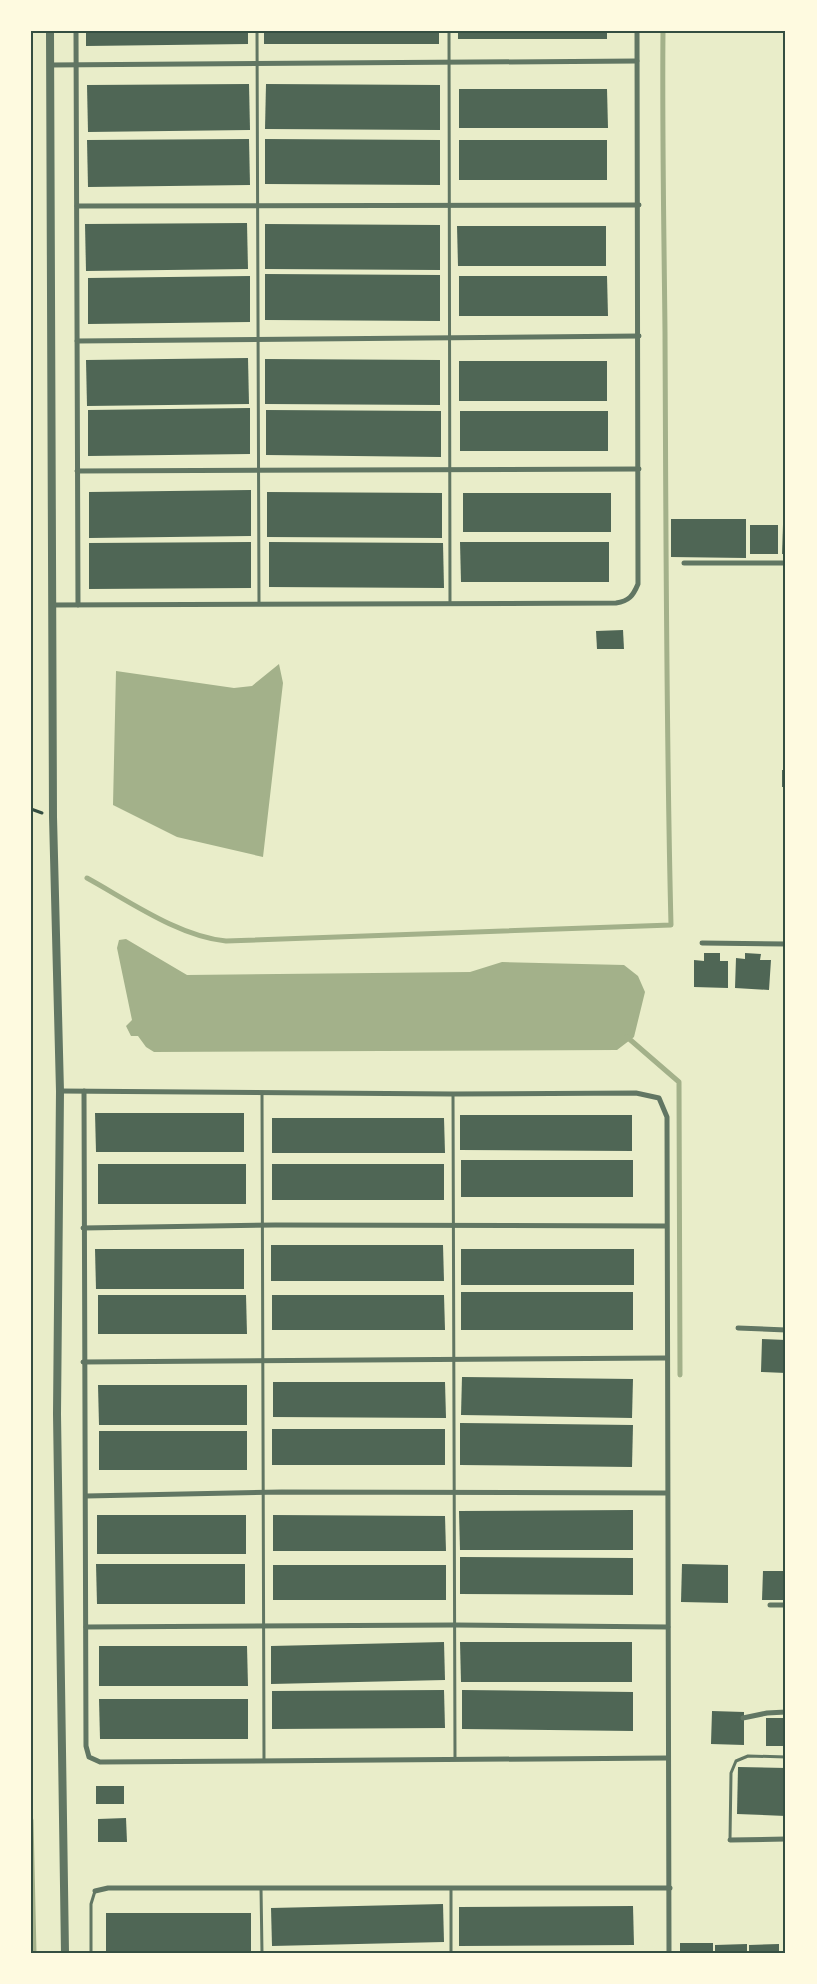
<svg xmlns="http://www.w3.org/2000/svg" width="817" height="1984" font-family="'Fira Sans Condensed',sans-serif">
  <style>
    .water { fill: #a3b18a }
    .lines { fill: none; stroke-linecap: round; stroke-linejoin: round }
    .stream { stroke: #a3b18a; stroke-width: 5 }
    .building { fill: #4f6655 }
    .path { stroke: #344e41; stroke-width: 3 }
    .service { stroke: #617663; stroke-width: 3 }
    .minor { stroke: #617663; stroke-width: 5 }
    .tertiary { stroke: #617663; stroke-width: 8 }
    .neatline { fill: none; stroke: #344e41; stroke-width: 2 }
  </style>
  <rect width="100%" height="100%" fill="#e9edc9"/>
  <!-- water -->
  <g class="water">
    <polygon points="279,664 283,683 263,857 177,837 113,805 116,671 234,688 252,686"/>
    <polygon points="126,939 187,975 470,972 502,962 624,965 638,976 645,992 634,1037 617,1050 154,1052 146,1047 138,1036 131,1036 126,1026 132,1020 117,948 119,940"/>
  </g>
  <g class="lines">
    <!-- stream -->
    <g class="stream">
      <path d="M 87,878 C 129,901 178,936 226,941 L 671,925 C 666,727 666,530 665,332 C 664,232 662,132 663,31"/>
      <polyline points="627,1037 679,1082 680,1375"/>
      <polyline points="31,1820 34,1953"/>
    </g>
  </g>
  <!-- building -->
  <g class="building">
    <polygon points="86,31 248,31 248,44 86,46"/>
    <rect x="264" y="31" width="175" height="13"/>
    <rect x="458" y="31" width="149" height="8"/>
    <polygon points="249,84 250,130 88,132 87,85"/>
    <polygon points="266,84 440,85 440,130 265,129"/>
    <polygon points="459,89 607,89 608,128 459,128"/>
    <polygon points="249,139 250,185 88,187 87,140"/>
    <polygon points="265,139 440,140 440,185 265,184"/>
    <rect x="459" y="140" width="148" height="40"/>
    <polygon points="247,223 248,269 86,271 85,224"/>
    <polygon points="265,224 440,225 440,270 265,269"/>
    <polygon points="457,226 606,226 606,266 458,266"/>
    <polygon points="265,274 440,275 440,321 265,320"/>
    <polygon points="250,276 250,322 88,324 88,278"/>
    <polygon points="459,276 607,276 608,316 459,316"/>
    <polygon points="248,358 249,404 87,406 86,360"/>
    <polygon points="265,359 440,360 440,405 265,404"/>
    <rect x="459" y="361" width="148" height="40"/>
    <polygon points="250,408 250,454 88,456 88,410"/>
    <polygon points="266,410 441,411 441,457 266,455"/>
    <rect x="460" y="411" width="148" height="40"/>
    <polygon points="251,490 251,536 89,538 89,492"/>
    <polygon points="267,492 442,493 442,538 267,537"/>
    <rect x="463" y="493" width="148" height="39"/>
    <polygon points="671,519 746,519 746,558 671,557"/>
    <rect x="750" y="525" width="28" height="29"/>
    <polygon points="783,525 786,525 786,554 782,554"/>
    <polygon points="251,542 251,588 89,589 89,543"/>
    <polygon points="269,542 443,543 444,588 269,587"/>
    <polygon points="460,542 609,542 609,582 461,582"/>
    <polygon points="623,630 624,649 597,649 596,631"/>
    <rect x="782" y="770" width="4" height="17"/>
    <polygon points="704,953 720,953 720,961 728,961 728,988 694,987 694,960 704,961"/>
    <polygon points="745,953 761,954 760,960 771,960 769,990 735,988 736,958 745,959"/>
    <polygon points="95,1113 244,1113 244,1152 96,1152"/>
    <polygon points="460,1115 632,1115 632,1151 460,1150"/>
    <polygon points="272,1118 444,1118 445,1153 272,1153"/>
    <rect x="461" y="1160" width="172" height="37"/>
    <rect x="98" y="1164" width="148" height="40"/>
    <rect x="272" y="1164" width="172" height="36"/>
    <polygon points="271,1245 443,1245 444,1281 271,1281"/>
    <polygon points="95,1249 244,1249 244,1289 96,1289"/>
    <rect x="461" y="1249" width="173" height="36"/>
    <rect x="461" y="1292" width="172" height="38"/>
    <polygon points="98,1295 246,1295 247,1334 98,1334"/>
    <polygon points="272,1295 444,1295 445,1330 272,1330"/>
    <polygon points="762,1339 786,1340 786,1373 761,1372"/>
    <polygon points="462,1377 633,1379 632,1418 461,1415"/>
    <polygon points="273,1382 445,1382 446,1418 273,1417"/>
    <polygon points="98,1385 247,1385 247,1425 99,1425"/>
    <polygon points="460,1423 633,1425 632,1467 460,1465"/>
    <rect x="272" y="1429" width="173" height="36"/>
    <rect x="99" y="1431" width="148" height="39"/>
    <polygon points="633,1510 633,1550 460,1550 459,1511"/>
    <rect x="97" y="1515" width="149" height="39"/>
    <polygon points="273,1515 445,1516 446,1551 273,1551"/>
    <polygon points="460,1557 633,1558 633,1595 460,1594"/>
    <polygon points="96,1564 245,1564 245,1604 97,1604"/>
    <polygon points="682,1564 728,1565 728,1603 681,1602"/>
    <rect x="273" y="1565" width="173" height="35"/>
    <polygon points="763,1571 786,1571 786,1600 762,1600"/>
    <polygon points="444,1642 445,1680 271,1684 271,1646"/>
    <polygon points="460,1642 632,1642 632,1682 461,1682"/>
    <polygon points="99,1646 247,1646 248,1686 99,1686"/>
    <polygon points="444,1690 445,1728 272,1729 272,1691"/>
    <polygon points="462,1690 633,1692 633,1731 462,1729"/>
    <polygon points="99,1699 248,1699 248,1739 100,1739"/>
    <polygon points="712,1711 744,1712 744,1745 711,1744"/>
    <rect x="766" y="1718" width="19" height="28"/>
    <polygon points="738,1767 786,1768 786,1816 737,1814"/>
    <rect x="96" y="1786" width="28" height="18"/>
    <polygon points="126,1818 127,1842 98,1842 98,1819"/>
    <polygon points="443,1904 444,1942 272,1946 271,1908"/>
    <polygon points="633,1906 634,1945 459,1946 459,1907"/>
    <polygon points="106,1913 251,1913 251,1951 106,1952"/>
    <rect x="680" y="1943" width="33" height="10"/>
    <polygon points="747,1944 747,1953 715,1953 715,1945"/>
    <polygon points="779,1944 779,1953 749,1953 749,1945"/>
  </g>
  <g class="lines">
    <!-- path -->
    <polyline class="path" points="31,809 42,813"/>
    <!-- service -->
    <g class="service">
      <polyline points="257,31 259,604"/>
      <polyline points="449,31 450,603"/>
      <polyline points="262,1093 264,1760"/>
      <polyline points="453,1094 455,1759"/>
      <polyline points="730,1840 731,1773 736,1761 748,1756 786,1757"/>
      <polyline points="261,1888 262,1953"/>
      <polyline points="451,1888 451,1953"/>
      <polyline points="91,1953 91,1904 95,1891"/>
    </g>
    <!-- minor -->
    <g class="minor">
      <polyline points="76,31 78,605"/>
      <polyline points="50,65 637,61"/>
      <polyline points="77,206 639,205"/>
      <polyline points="77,341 639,336"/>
      <polyline points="77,471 639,469"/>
      <polyline points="684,563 786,563"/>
      <path d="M 52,605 L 616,603 C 629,601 633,596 638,584 L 637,31"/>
      <polyline points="702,943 786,944"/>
      <polyline points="60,1091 453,1094 636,1093 659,1098 667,1117 669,1953"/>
      <polyline points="84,1091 86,1746 89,1757 100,1762 668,1758"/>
      <polyline points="83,1228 275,1225 666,1226"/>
      <polyline points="738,1328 786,1330"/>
      <polyline points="83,1362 666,1358"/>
      <polyline points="86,1496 281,1492 667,1493"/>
      <polyline points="770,1605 786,1605"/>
      <polyline points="86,1627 455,1625 668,1627"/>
      <polyline points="743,1718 767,1713 786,1712"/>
      <polyline points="730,1840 786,1839"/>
      <polyline points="95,1891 108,1888 670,1888"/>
    </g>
    <!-- tertiary -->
    <polyline class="tertiary" points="50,31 53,817 60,1091 57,1414 65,1953"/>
  </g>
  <!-- border -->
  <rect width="817" height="1984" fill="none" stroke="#fefae0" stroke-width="65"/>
  <rect x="32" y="32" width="752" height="1920" class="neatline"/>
</svg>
